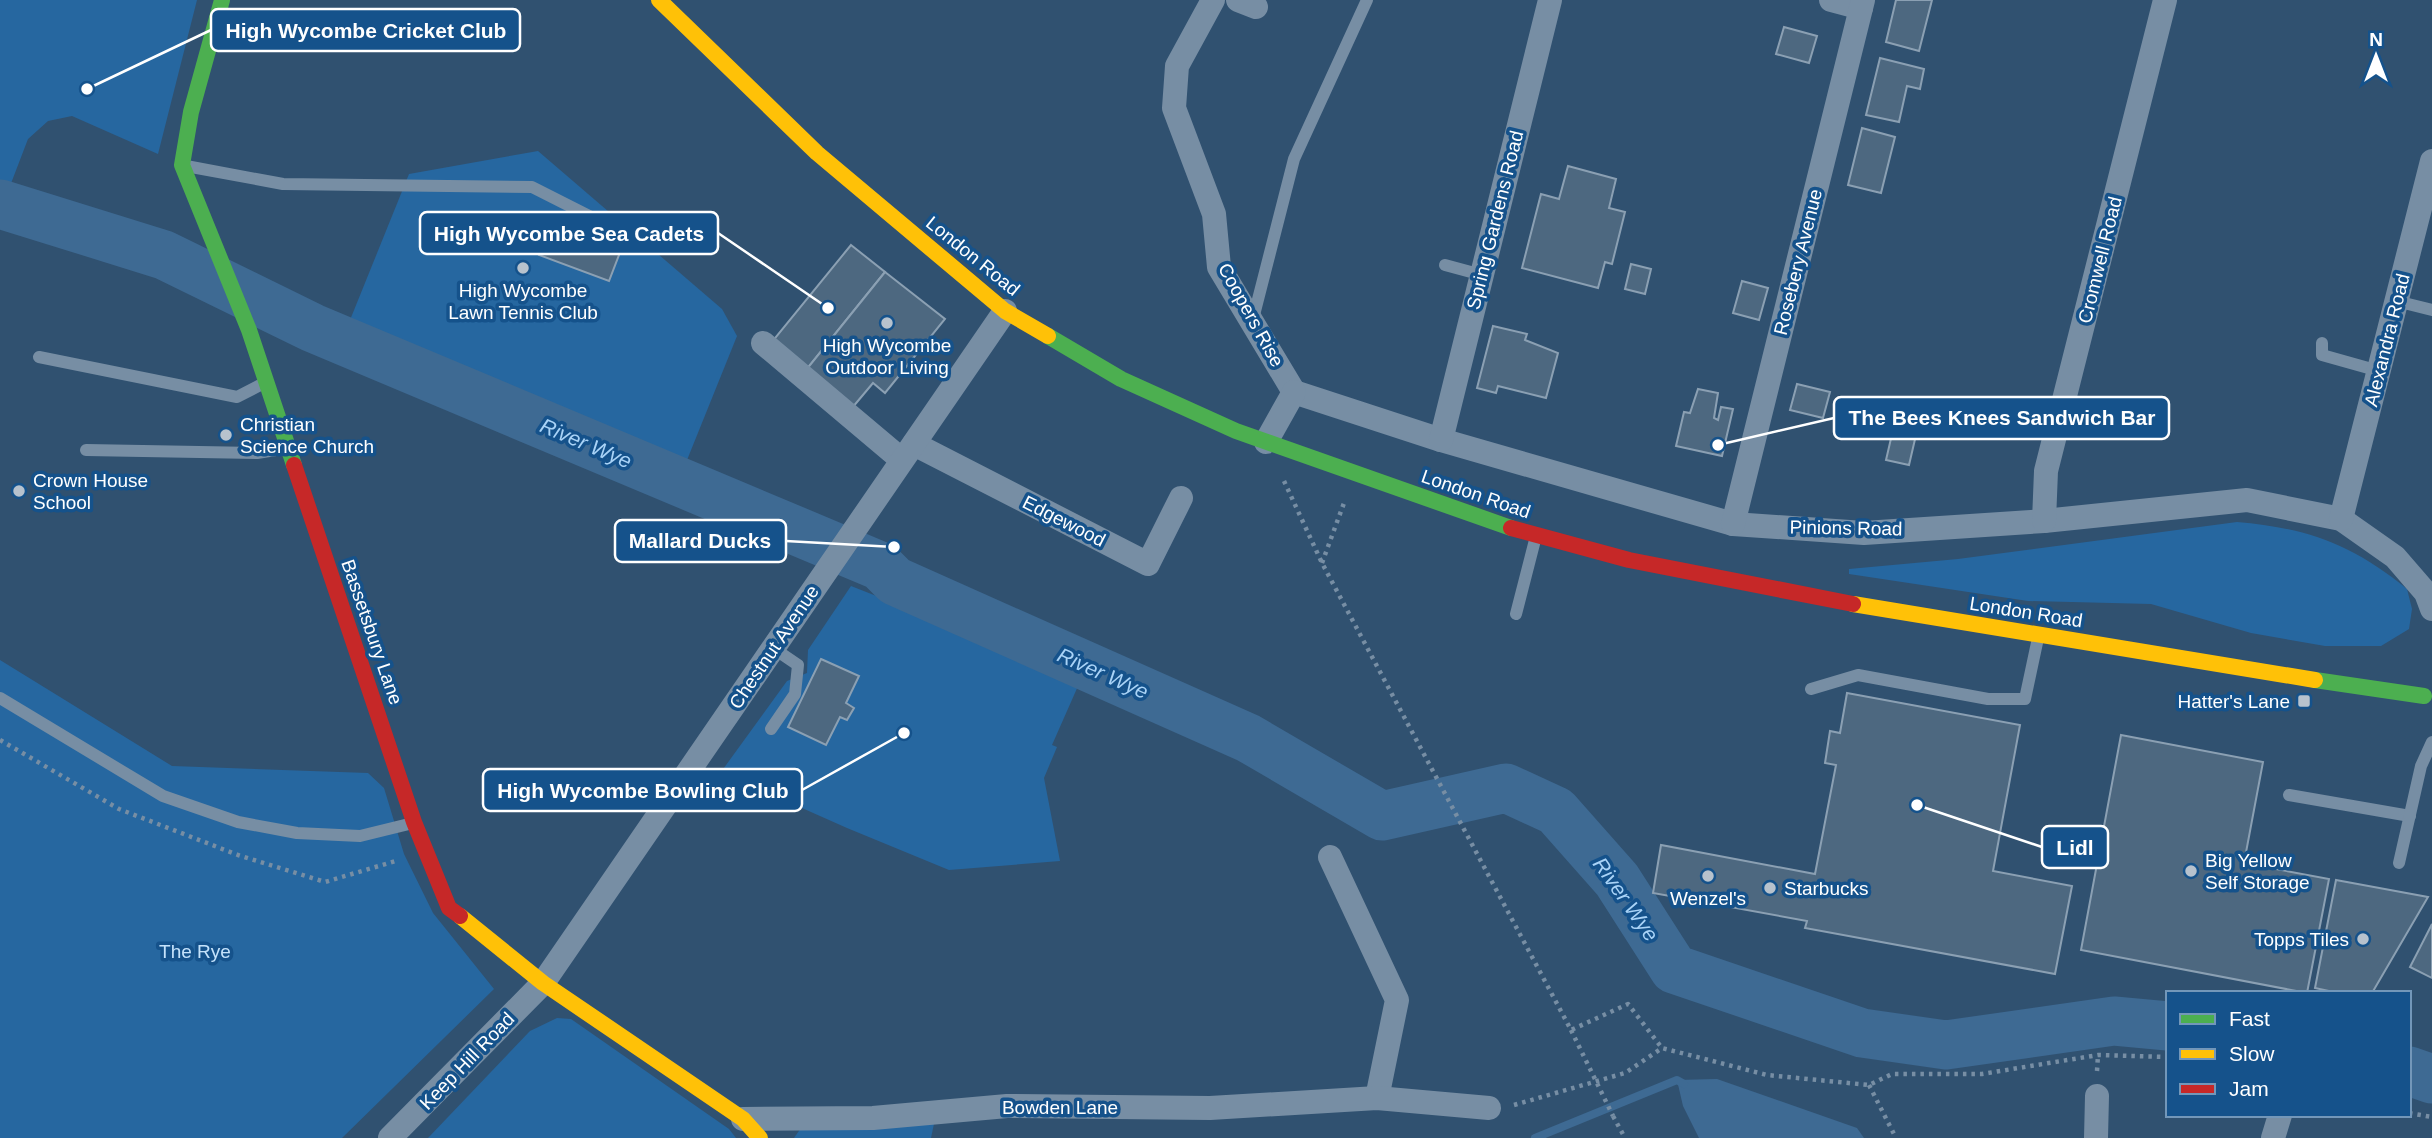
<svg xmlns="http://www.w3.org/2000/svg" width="2432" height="1138" font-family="Arial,sans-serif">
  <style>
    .green { fill: #2667a0 }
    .water { fill: #3e6a93 }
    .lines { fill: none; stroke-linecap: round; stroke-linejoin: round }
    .stream { stroke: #3e6a93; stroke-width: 8 }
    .river { stroke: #3e6a93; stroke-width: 49 }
    .building { fill: #4d6880; stroke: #8ba0b3; stroke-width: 2 }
    .path { stroke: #778ea4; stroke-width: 4.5; stroke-dasharray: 3.5 5; stroke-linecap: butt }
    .lane { stroke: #778ea4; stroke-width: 12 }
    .street { stroke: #778ea4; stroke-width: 24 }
    .fast { stroke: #4caf50; stroke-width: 16 }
    .slow { stroke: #ffc107; stroke-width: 16 }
    .jam { stroke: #c62828; stroke-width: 16 }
    .path-bridge { stroke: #778ea4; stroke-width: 4.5; stroke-dasharray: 3.5 5; stroke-linecap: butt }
    .poi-dot { fill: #b7c2cd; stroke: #15528b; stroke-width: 2.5 }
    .labels { text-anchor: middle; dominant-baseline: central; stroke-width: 7; stroke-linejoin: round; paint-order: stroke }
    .street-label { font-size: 19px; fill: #fff; stroke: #15528b }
    .poi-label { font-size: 19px; fill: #fff; stroke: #15528b; text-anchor: start }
    .park-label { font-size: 19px; fill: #c4e2fb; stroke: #15528b }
    .water-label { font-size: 21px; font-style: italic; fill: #a9d3f7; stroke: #15528b }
    .leader { fill: none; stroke: #fff; stroke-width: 2.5 }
    .callout-dot { fill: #fff; stroke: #15528b; stroke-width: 2.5 }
    .callout { fill: #15528b; stroke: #fff; stroke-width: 2.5 }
    .callout-label { font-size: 21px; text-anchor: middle; font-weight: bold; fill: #fff }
  </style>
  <rect width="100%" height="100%" fill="#305170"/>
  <!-- green -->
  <g class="green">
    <polygon points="0,0 197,0 158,154 72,116 48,121 28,139 10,186 0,183"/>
    <polygon points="538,151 722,309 737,336 685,465 346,330 409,174"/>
    <path d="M 2237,522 C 2307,528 2352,544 2407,589 L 2412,609 L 2409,629 L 2381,646 L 2325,646 L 2251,633 L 2151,604 L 2028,601 L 1849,574 L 1849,569 L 1958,559 Z"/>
    <polygon points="851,586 1082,677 1052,745 1057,747 1044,778 1060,861 949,870 847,828 721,772 787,681 807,673 808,650"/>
    <polygon points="0,660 172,766 368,773 384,788 404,854 433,913 494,989 342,1138 0,1138"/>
    <polygon points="557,1018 571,1019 729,1129 736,1138 428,1138 530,1031"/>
    <polygon points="935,1119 931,1138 794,1138 801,1128"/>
  </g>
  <!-- water -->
  <polygon class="water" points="1717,1079 1857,1128 1864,1138 1699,1138 1683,1106 1677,1080"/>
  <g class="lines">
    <!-- stream -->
    <polyline class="stream" points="1535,1138 1677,1080 1684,1084"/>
    <!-- river -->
    <g class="river">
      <polyline points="0,204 164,255 313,328 880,566 895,581 1248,738 1382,816 1506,788 1556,811 1617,880 1674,969 1862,1033 1946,1045 2114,1021 2168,1026"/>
      <polyline points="2409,1071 2432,1079"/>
    </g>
  </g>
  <!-- building -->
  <g class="building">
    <polygon points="1896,0 1932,0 1919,51 1886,42"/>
    <polygon points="1784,27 1817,36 1809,63 1776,54"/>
    <polygon points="1880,58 1924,69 1920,89 1907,86 1899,122 1866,115"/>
    <polygon points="1862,128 1895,137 1881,193 1848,185"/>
    <polygon points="1568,166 1616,179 1609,208 1625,212 1612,264 1605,262 1598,288 1522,268 1541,194 1559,199"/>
    <polygon points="554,215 624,242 609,281 539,255"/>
    <polygon points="851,245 885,272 806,370 771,343"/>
    <polygon points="1631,264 1651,269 1645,294 1625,289"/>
    <polygon points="885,272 945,319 885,393 873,383 852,408 806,370"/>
    <polygon points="1742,281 1768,288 1759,320 1733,313"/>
    <polygon points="1493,326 1527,334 1525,340 1558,353 1546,398 1498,386 1496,393 1477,388"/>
    <polygon points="1797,384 1830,392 1823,418 1790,410"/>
    <polygon points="1698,389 1718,393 1714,418 1718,420 1721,407 1733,409 1722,456 1676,446 1684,412 1690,413"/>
    <polygon points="1896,417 1919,422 1909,465 1886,460"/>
    <polygon points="821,659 859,676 846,703 854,708 847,720 840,717 826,745 788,727"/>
    <polygon points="1847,693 2020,725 1993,871 2072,886 2055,974 1805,928 1807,921 1653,893 1661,845 1815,874 1836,765 1825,763 1830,731 1840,733"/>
    <polygon points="2121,735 2263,762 2244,863 2329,879 2307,993 2081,950"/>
    <polygon points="2336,880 2428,897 2372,993 2338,993 2315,988"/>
    <polygon points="2432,924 2432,978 2410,967"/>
  </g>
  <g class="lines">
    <!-- path -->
    <g class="path">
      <polyline points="1284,481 1322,563 1571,1030 1628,1004 1662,1048"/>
      <polyline points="1322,563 1344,503"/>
      <polyline points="0,740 119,809 238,855 325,882 399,860"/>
      <polyline points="2097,1071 2098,1055"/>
      <polyline points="1869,1085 1896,1138"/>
      <polyline points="1514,1105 1625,1073 1662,1048 1767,1075 1869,1085 1892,1074 1982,1074 2098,1055 2168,1057"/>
      <polyline points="2409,1113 2432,1117"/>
      <polyline points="1613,1116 1625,1138"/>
    </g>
    <!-- lane -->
    <g class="lane">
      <polyline points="186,166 283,184 532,187 621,232"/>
      <polyline points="1445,265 1482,275"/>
      <polyline points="2396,301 2432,310"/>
      <polyline points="1253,319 1294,159 1367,0"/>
      <polyline points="2322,343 2322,355 2379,371"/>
      <polyline points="39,357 237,397 266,382"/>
      <polyline points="86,450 257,453 288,448"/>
      <polyline points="1516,614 1535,540"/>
      <polyline points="1811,689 1858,675 1988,699 2025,699 2038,638"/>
      <polyline points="0,698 163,796 238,822 297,833 360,836 413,823"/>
      <polyline points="771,729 795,694 798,665 773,648"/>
      <polyline points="2289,795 2410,816"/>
      <polyline points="2399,863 2421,766 2432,742"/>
    </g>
    <!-- street -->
    <g class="street">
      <polyline points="1213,0 1177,66 1174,108 1214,214 1219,267 1294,392"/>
      <polyline points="1238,0 1256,7"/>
      <polyline points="1831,0 1861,8"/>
      <polyline points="763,343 902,460"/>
      <polyline points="1294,392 1441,440 1733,524 1864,533 2044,521 2247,500 2341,519 2395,557 2426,593 2432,609"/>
      <polyline points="1441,440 1550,0"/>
      <polyline points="1266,442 1294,392"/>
      <polyline points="914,444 1148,564 1181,498"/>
      <polyline points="2341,519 2432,161"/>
      <polyline points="2044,521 2046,471 2165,0"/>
      <polyline points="1733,524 1863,0"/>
      <polyline points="1330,857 1397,1000 1377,1098"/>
      <polyline points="743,1119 873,1118 1007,1106 1210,1108 1377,1098 1489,1108"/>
      <polyline points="390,1138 543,983 1005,311"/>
      <polyline points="2096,1138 2097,1096"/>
      <polyline points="2273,1138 2280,1115"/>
    </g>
    <!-- fast -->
    <g class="fast">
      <polyline points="222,0 191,112 182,165 249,330 294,465"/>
      <polyline points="1048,336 1121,379 1236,431 1511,528"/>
      <polyline points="2315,680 2424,696"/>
    </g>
    <!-- slow -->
    <g class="slow">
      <polyline points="659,0 817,153 1005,311 1048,336"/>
      <polyline points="1853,604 2315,680"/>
      <polyline points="460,916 543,983 743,1119 760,1138"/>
    </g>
    <!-- jam -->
    <g class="jam">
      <polyline points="294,465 414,822 449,908 460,916"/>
      <polyline points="1511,528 1629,560 1853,604"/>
    </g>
    <!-- path-bridge -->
    <polyline class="path-bridge" points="1571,1030 1613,1116"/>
  </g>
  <!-- markers -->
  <g class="poi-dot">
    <circle cx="523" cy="268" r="7"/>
    <circle cx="887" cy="323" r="7"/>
    <circle cx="226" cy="435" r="7"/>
    <circle cx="19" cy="491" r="7"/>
    <rect x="2297" y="694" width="14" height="14" rx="3.5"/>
    <circle cx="2191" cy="871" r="7"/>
    <circle cx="1708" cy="876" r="7"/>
    <circle cx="1770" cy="888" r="7"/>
    <circle cx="2363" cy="939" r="7"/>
  </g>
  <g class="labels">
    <!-- street labels -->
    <g class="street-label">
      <text transform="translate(1495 220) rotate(-76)">Spring Gardens Road</text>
      <text transform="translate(973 256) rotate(39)">London Road</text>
      <text transform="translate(2100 260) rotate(-76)">Cromwell Road</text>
      <text transform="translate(1798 262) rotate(-76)">Rosebery Avenue</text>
      <text transform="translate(1251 315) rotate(61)">Coopers Rise</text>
      <text transform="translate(2387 340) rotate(-76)">Alexandra Road</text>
      <text transform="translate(1476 494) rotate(19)">London Road</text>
      <text transform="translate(1064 521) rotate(27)">Edgewood</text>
      <text transform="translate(1846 528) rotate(1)">Pinions Road</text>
      <text transform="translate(2026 612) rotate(9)">London Road</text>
      <text transform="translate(372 632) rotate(71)">Bassetsbury Lane</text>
      <text transform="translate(774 647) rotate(-56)">Chestnut Avenue</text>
      <text transform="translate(467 1061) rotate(-46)">Keep Hill Road</text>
      <text x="1060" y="1107">Bowden Lane</text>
    </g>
    <!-- poi labels -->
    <g class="poi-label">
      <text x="523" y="290" text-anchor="middle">High Wycombe<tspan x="523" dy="22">Lawn Tennis Club</tspan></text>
      <text x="887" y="345" text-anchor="middle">High Wycombe<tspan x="887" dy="22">Outdoor Living</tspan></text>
      <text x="240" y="424">Christian<tspan x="240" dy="22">Science Church</tspan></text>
      <text x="33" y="480">Crown House<tspan x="33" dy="22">School</tspan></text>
      <text x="2290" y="701" text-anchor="end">Hatter's Lane</text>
      <text x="2205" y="860">Big Yellow<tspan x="2205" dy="22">Self Storage</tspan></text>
      <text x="1784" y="888">Starbucks</text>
      <text x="1708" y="898" text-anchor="middle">Wenzel's</text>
      <text x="2349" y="939" text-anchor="end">Topps Tiles</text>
    </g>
    <!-- park labels -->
    <g class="park-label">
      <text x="195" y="951">The Rye</text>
    </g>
    <!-- water labels -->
    <g class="water-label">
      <text transform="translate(586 443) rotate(23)">River Wye</text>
      <text transform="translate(1103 673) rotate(24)">River Wye</text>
      <text transform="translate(1626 899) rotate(55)">River Wye</text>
    </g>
  </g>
  <!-- callouts -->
  <path class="leader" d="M87 89L211 30M828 308L718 233M1718 445L1834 418M894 547L786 541M904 733L802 790M1917 805L2042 847"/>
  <g class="callout-dot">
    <circle cx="87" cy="89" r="7"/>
    <circle cx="828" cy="308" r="7"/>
    <circle cx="1718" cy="445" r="7"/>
    <circle cx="894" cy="547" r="7"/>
    <circle cx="904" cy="733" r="7"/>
    <circle cx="1917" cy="805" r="7"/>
  </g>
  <g class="callout">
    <rect x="211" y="9" width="309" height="42" rx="7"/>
    <rect x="420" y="212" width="298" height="42" rx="7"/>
    <rect x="1834" y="397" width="335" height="42" rx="7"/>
    <rect x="615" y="520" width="171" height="42" rx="7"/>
    <rect x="483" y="769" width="319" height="42" rx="7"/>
    <rect x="2042" y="826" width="66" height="42" rx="7"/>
  </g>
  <g class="callout-label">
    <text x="366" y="38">High Wycombe Cricket Club</text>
    <text x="569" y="241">High Wycombe Sea Cadets</text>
    <text x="2002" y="425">The Bees Knees Sandwich Bar</text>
    <text x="700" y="548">Mallard Ducks</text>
    <text x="643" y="798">High Wycombe Bowling Club</text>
    <text x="2075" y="855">Lidl</text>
  </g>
  <!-- legend -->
  <rect x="2166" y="991" width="245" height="126" fill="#15528b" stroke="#7397b9" stroke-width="2"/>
  <rect x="2180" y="1014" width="35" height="10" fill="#4caf50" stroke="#7397b9" stroke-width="2"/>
  <text x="2229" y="1026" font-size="21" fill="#ffffff">Fast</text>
  <rect x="2180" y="1049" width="35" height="10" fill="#ffc107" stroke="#7397b9" stroke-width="2"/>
  <text x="2229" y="1061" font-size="21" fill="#ffffff">Slow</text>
  <rect x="2180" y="1084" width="35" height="10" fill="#c62828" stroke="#7397b9" stroke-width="2"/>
  <text x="2229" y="1096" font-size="21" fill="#ffffff">Jam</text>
  <!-- north arrow -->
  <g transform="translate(2376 56)" stroke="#15528b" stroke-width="5" paint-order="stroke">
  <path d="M0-5L12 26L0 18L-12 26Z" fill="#ffffff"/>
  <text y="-10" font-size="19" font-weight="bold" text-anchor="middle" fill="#ffffff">N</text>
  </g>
</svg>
